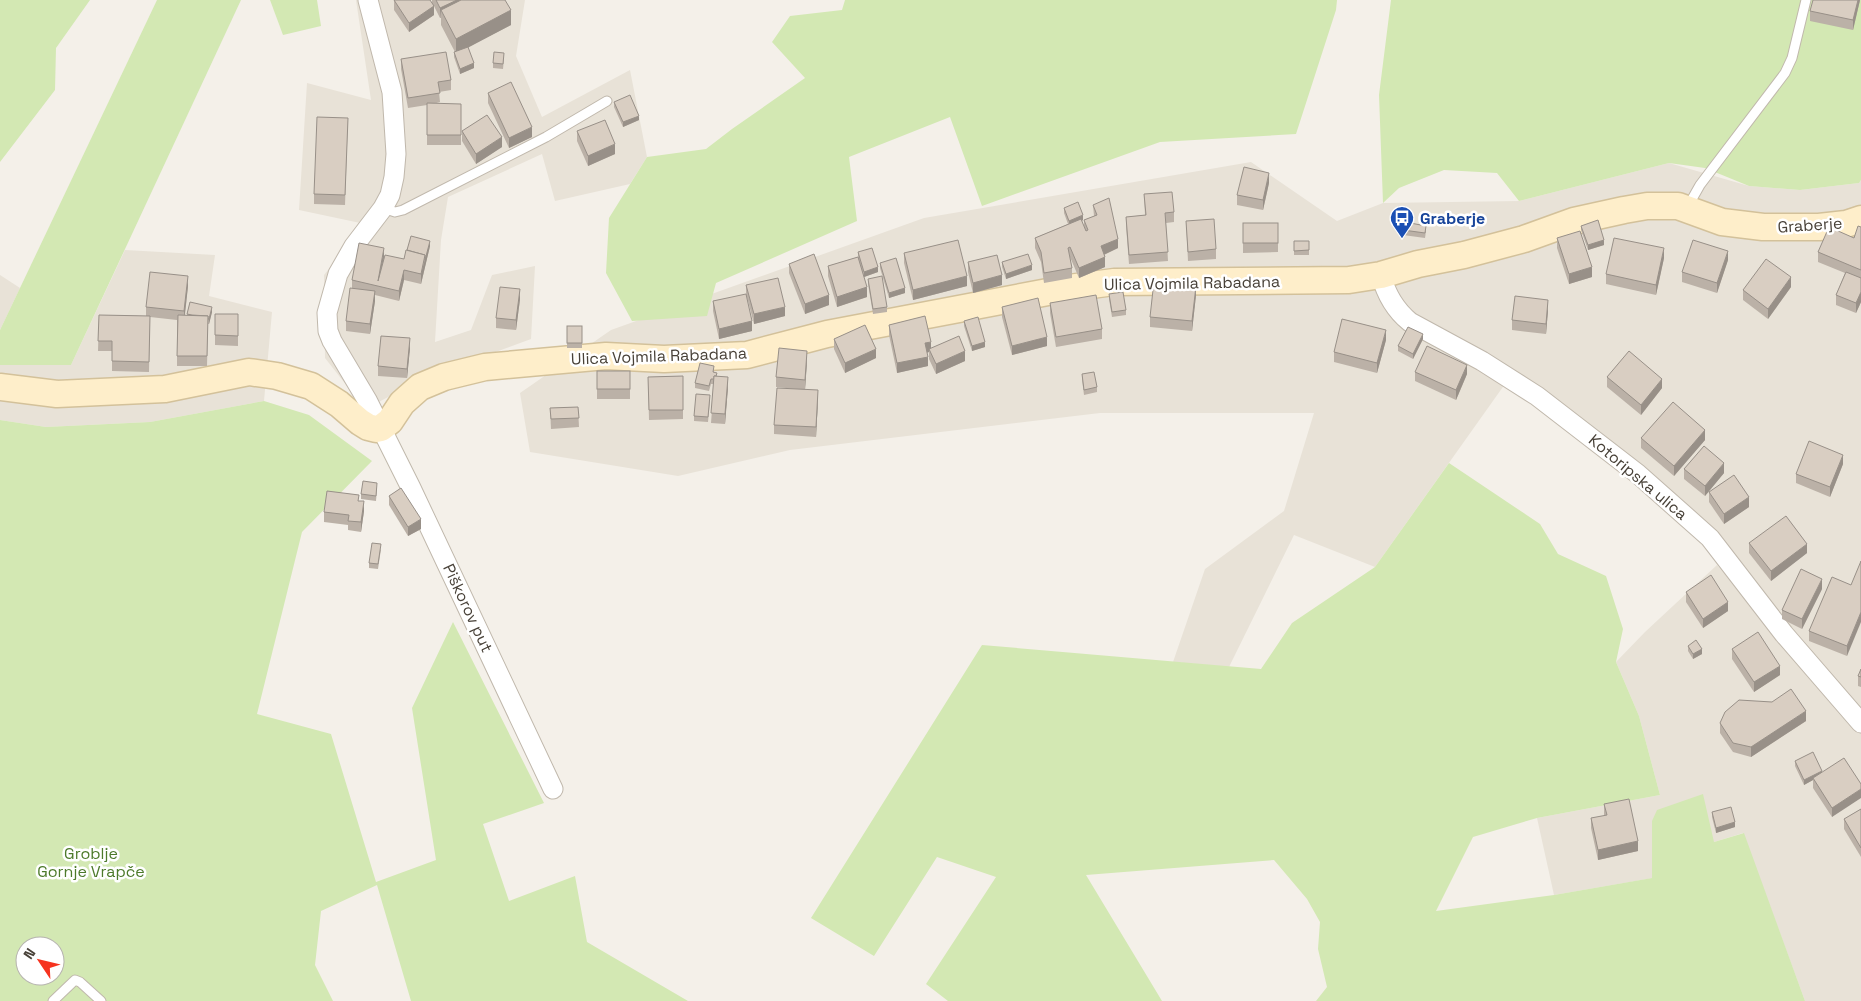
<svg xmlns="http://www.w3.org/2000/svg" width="1861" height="1001" font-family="'Space Grotesk',sans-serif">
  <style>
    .residential { fill: #e8e2d7 }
    .green { fill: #d3e8b3; fill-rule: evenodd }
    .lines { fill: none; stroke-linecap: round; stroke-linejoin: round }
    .lane-casing { stroke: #c0b8ac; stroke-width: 11 }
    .street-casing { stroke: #c0b8ac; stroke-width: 21 }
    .secondary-casing { stroke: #d3c19a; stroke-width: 29 }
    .lane { stroke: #fff; stroke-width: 9 }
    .street { stroke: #fff; stroke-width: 19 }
    .secondary { stroke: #feeeca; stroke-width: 26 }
    .wall { fill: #bbb1a7 }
    .shaded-wall { fill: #989088 }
    .building { fill: #d9cec2; stroke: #989088 }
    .labels { text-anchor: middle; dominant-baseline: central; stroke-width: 5; stroke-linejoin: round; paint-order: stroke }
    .transit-label { font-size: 16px; font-weight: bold; fill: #164399; stroke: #fff; text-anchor: start }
    .street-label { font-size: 16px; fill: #484138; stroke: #fff }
    .park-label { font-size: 16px; fill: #4d7a2b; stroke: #fff }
  </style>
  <rect width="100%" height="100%" fill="#f4f0e9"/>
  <!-- residential -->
  <g class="residential">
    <polygon points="356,0 525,0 516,56 542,117 630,70 647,157 630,184 555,201 542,154 448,197 441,240 435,342 471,330 492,275 535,266 531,339 425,378 365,409 325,358 324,275 365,224 299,210 307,83 371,100"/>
    <polygon points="1251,162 1337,221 1383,203 1519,201 1669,163 1749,186 1800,190 1859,183 1861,180 1861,715 1731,554 1526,397 1505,384 1375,567 1294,535 1229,667 1173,662 1205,569 1284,511 1314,413 1100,413 790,450 678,476 530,452 520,393 611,330 924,218"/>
    <polygon points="125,250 215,255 209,296 272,312 264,401 150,422 46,427 0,420 0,365 71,365"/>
    <polygon points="0,275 20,288 0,330"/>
    <polygon points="1717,565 1850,718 1861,732 1861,1001 1805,1001 1743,833 1714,842 1652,821 1653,878 1554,895 1537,818 1660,795 1639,716 1616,662 1645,632"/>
  </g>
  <!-- green -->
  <g class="green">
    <polygon points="0,0 90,0 56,48 55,90 0,162"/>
    <polygon points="157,0 241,0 71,365 0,365 0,330"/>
    <polygon points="270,0 317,0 321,26 283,35"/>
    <polygon points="845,0 1337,0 1336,10 1296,134 1160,142 982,206 950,117 849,157 857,221 716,283 707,316 632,321 606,273 609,218 647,157 706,149 732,129 805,78 772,42 790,16 842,10"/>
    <polygon points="1391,0 1861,0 1861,180 1859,183 1800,190 1749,186 1705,168 1669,163 1519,201 1497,173 1444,170 1399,188 1383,203 1379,95"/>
    <path d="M 264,401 L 309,415 L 372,461 L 302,532 L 257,714 L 331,734 L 376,882 L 436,860 L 412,708 L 453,622 L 544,803 L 483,824 L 509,901 L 575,876 L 587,942 L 688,1001 L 411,1001 L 377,885 L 321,911 L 315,965 L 333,1001 L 0,1001 L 0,420 L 46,427 L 150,422 ZM 25,946 L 55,946 L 55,976 L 25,976 Z"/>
    <polygon points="1449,463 1540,524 1558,554 1606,576 1623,629 1616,662 1639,716 1660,795 1537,818 1473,837 1436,911 1554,895 1652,878 1652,821 1657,810 1703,794 1714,842 1744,833 1805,1001 1316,1001 1327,987 1318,949 1320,922 1307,899 1274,860 1086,875 1162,1001 948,1001 926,984 996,877 937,857 874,956 811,918 982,645 1261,669 1292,623 1375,567"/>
  </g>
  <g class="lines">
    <!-- lane casing -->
    <g class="lane-casing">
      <g id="lane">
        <polyline points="383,208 395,212 403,210 546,137 607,101"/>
        <polyline points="1687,208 1700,185 1785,73 1792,58 1806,0"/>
        <polyline points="53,1001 75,980 80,982 101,1001"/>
      </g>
    </g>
    <!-- street casing -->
    <g class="street-casing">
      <g id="street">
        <polyline points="368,0 392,92 396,154 394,177 390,195 383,208 354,246 338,274 327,313 328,331 332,341 367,400 411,488 553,789"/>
        <path d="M 1381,275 C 1386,294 1394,309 1410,322 L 1482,361 L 1537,396 L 1638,474 L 1710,538 L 1784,634 L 1861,723"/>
      </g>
    </g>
    <!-- secondary casing -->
    <g class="secondary-casing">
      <polyline id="secondary" points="0,387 57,394 165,389 249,372 277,376 311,386 339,404 360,422 368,427 376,429 381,428 390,421 402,403 420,387 444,377 485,367 606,356 664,359 747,355 827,334 1069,288 1114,282 1349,280 1381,275 1418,264 1464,255 1524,239 1574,221 1624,210 1647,206 1678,206 1722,222 1763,227 1819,227 1846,224 1861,219"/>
    </g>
    <!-- lane -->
    <use href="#lane" class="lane"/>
    <!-- street -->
    <use href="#street" class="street"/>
    <!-- secondary -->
    <use href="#secondary" class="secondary"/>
  </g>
  <!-- wall -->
  <g class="wall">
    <polygon points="394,0 432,2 432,0 505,0 511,25 468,47 474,68 460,74 454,57 454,52 455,52 441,25 441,18 440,18 434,6 434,15 409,32 394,10"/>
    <polygon points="1860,0 1853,30 1810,21 1810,11"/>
    <polygon points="504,58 503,69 493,68 493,63"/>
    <polygon points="401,59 451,80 451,90 439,92 440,102 433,104 461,104 461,145 427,145 427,105 408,108 401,69"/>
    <polygon points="488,93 532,137 509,148 488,103"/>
    <polygon points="614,102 639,120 623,127 614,107"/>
    <polygon points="348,118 345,205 314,204 314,194"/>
    <polygon points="462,131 502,147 476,164 462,141"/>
    <polygon points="577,131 615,154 588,166 577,141"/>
    <polygon points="1269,183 1263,210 1237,205 1237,195"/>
    <polygon points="1144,194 1174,212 1174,222 1166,223 1168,261 1129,264 1126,226 1126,217 1145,215"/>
    <polygon points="1093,205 1118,248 1104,255 1105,267 1079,278 1070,257 1072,268 1072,278 1044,283 1041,262 1035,248 1035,238 1068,224 1064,213 1064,208 1083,220 1082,221 1084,227 1084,220 1094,216"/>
    <polygon points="1186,221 1216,249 1216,259 1188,261"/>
    <polygon points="1243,223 1278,223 1278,252 1243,253"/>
    <polygon points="1581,226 1604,245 1588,250 1581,230"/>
    <polygon points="1861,227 1861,302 1856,313 1836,305 1836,295 1845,273 1818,262 1818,252 1854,238"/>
    <polygon points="1403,230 1426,231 1425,238 1403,235"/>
    <polygon points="1557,238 1592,277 1569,284 1557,248"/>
    <rect x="1294" y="241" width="15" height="14"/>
    <polygon points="430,246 421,284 404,280 399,301 375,295 375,301 370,334 346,331 346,321 352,288 352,280 384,258 404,259"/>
    <polygon points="858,252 878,272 864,277 867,297 837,307 828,276 828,266 858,257"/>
    <polygon points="904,253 967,286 913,300 904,263"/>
    <polygon points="1664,258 1656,295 1606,284 1606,274"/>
    <polygon points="1728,260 1717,293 1682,282 1682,272"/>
    <polygon points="968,262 1002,285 973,293 968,272"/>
    <polygon points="1002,262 1032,270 1006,279 1002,267"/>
    <polygon points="880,263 905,293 889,298 880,268"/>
    <polygon points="789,264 829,305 805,314 789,273"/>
    <polygon points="868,279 887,307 887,312 873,314 868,284"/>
    <polygon points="746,285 785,316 754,324 747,297 752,331 719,339 713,311 713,301 746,295"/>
    <polygon points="188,286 185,315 187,315 190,302 212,312 209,324 208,324 207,366 177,366 177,320 150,317 149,372 112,371 112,351 98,351 99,315 146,316 146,307"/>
    <polygon points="1791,287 1768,319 1743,300 1743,290"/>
    <polygon points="1109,294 1126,310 1126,315 1112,317 1109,299"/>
    <polygon points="1196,295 1192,331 1150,327 1150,317"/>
    <polygon points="520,299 516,330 496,328 496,318"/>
    <polygon points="1050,303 1102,329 1102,339 1056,347 1050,313"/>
    <polygon points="1002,307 1047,346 1012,355 1002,317"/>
    <polygon points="1548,310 1546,334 1512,330 1512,320"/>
    <polygon points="215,314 238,314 238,346 215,345"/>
    <polygon points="964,321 985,347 972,351 964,326"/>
    <polygon points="889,325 931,348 965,361 936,374 929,359 929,352 927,353 928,366 897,373 889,335"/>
    <rect x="567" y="326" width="15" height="22"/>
    <polygon points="834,339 876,358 845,373 834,349"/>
    <polygon points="1423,339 1413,359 1398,351 1398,346"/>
    <polygon points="1386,340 1377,373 1334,362 1334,352"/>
    <polygon points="410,348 407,378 378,376 378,366"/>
    <polygon points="807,361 805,389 818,400 816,437 774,434 774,425 786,388 776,387 776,377"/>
    <rect x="597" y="371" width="33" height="28"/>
    <polygon points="714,371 714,372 717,376 728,387 725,424 711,423 714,384 711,384 709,391 695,388 695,383"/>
    <polygon points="1415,372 1467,374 1456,400 1415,381"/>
    <polygon points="1082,374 1097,387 1097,392 1084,395 1082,379"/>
    <polygon points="683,376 683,419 649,420 648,377"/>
    <polygon points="1607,377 1662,388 1641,415 1607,387"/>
    <polygon points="710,400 708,422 694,421 694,416"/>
    <polygon points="578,407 579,427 551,429 550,408"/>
    <polygon points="1641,438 1705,440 1674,476 1641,448"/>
    <polygon points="1843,464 1830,497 1796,483 1796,474"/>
    <polygon points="1684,469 1724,473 1705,496 1684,479"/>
    <polygon points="377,488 376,501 361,499 361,494"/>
    <polygon points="1709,492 1749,507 1724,524 1709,502"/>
    <polygon points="389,496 421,529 408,536 389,505"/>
    <polygon points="359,501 364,511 361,532 348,530 348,525 324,522 324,512"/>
    <polygon points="1749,543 1807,553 1771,581 1749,553"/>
    <polygon points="381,549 378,569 369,568 369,563"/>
    <polygon points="1851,585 1847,656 1809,641 1809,631"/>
    <polygon points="1822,589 1802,629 1782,619 1782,610"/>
    <polygon points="1686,592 1728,611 1703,628 1686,602"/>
    <polygon points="1688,646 1702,654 1693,659 1688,651"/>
    <polygon points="1732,649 1780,675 1754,692 1732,659"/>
    <polygon points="1861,669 1861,687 1858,686 1858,676"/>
    <polygon points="1806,721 1751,757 1733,752 1720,733 1720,723"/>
    <polygon points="1795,761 1822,773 1861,784 1832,817 1813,788 1813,780 1804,785 1795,766"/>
    <polygon points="1604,804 1638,851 1598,860 1591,828 1591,818 1604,816"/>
    <polygon points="1861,809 1861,857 1844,829 1844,819"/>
    <polygon points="1712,812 1735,827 1716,833 1712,817"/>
  </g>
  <!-- shaded-wall -->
  <g class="shaded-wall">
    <polygon points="457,0 476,0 441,10 440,18 440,8"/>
    <polygon points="1858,0 1860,0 1853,30 1853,20"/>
    <polygon points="434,6 434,15 409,32 409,23"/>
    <polygon points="511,10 511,25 456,54 456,39"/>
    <polygon points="474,63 474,68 460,74 460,69"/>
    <polygon points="639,116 639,120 623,127 623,122"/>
    <polygon points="532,127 532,137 509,148 509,138"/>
    <polygon points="502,137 502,147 476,164 476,154"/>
    <polygon points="615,144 615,154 588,166 588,156"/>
    <polygon points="1269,173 1269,183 1263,210 1263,200"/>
    <polygon points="1083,215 1083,220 1069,226 1069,221"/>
    <polygon points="1118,239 1118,248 1101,256 1101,246"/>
    <polygon points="1604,240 1604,245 1588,250 1588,245"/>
    <polygon points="430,241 430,246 421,284 421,274"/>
    <polygon points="384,248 384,258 378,281"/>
    <polygon points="1664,248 1664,258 1656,295 1656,285"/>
    <polygon points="1728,251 1728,260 1717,293 1717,283"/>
    <polygon points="1105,257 1105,267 1079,278 1079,268"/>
    <polygon points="1032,265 1032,270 1006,279 1006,274"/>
    <polygon points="878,267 878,272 864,277 864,272"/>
    <polygon points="1592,267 1592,277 1569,284 1569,274"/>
    <polygon points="404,270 404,280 399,301 399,291"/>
    <polygon points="1002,275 1002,285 973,293 973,283"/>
    <polygon points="188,276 188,286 184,321 184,311"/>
    <polygon points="967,276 967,286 913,300 913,290"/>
    <polygon points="1791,277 1791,287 1768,319 1768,309"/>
    <polygon points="1196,286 1196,295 1192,331 1192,321"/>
    <polygon points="867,287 867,297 837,307 837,297"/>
    <polygon points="905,288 905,293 889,298 889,293"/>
    <polygon points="520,289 520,299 516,330 516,320"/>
    <polygon points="375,291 375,301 370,334 370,324"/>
    <polygon points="1861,292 1861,302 1856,313 1856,303"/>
    <polygon points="829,295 829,305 805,314 805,304"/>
    <polygon points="1548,300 1548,310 1546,334 1546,324"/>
    <polygon points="212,307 212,312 209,324 209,319"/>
    <polygon points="785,307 785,316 754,324 754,314"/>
    <polygon points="752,321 752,331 719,339 719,329"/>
    <polygon points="1386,330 1386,340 1377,373 1377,363"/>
    <polygon points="1423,334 1423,339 1413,359 1413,354"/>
    <polygon points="1047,337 1047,346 1012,355 1012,346"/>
    <polygon points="410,338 410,348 407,378 407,369"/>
    <polygon points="931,342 931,352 929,349 929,352 925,353 925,343"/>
    <polygon points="985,342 985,347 972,351 972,346"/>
    <polygon points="876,349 876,358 845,373 845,363"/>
    <polygon points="807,351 807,361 805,390 805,380"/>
    <polygon points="965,351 965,361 936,374 936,364"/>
    <polygon points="928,357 928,366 897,373 897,363"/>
    <polygon points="1467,365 1467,374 1456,400 1456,390"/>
    <polygon points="728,377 728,387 725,424 725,414"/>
    <polygon points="1662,379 1662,388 1641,415 1641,405"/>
    <polygon points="818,390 818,400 816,437 816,427"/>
    <polygon points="1705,430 1705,440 1674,476 1674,466"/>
    <polygon points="1843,455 1843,464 1830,497 1830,487"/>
    <polygon points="1724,463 1724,473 1705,496 1705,486"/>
    <polygon points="1749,497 1749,507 1724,524 1724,514"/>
    <polygon points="364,501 364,511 361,532 361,522"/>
    <polygon points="421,519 421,529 408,536 408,527"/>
    <polygon points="1807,544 1807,553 1771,581 1771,571"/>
    <polygon points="1822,579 1822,589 1802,629 1802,619"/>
    <polygon points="1728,602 1728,611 1703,628 1703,619"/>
    <polygon points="1861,612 1861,622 1847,656 1847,646"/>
    <polygon points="1702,649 1702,654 1693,659 1693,654"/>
    <polygon points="1780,666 1780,675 1754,692 1754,682"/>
    <polygon points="1806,711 1806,721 1751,757 1751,747"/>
    <polygon points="1822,771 1822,776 1813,778 1813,780 1804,785 1804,780"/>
    <polygon points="1861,789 1861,798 1832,817 1832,808"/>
    <polygon points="1735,822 1735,827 1716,833 1716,828"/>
    <polygon points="1638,841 1638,851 1598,860 1598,850"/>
  </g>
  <!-- building -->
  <g class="building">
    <polygon points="394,0 430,0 434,6 409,23"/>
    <polygon points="436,0 457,0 440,8"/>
    <polygon points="461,0 505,0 511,10 456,39 441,10"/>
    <polygon points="1813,0 1858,0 1853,20 1810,11"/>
    <polygon points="468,47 474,63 460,69 454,52"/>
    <polygon points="446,52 451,80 438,82 440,93 408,98 401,59"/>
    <polygon points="494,52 504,53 503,64 493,63"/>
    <polygon points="511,82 532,127 509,138 488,93"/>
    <polygon points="630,95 639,116 623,122 614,102"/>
    <polygon points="427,103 461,104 461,135 427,135"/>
    <polygon points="487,115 502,137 476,154 462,131"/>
    <polygon points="317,117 348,118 345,195 314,194"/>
    <polygon points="605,120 615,144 588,156 577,131"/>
    <polygon points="1244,167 1269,173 1263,200 1237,195"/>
    <polygon points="1172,192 1174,212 1165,213 1168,252 1129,255 1126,217 1146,215 1144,194"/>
    <polygon points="1109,198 1118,239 1101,246 1105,257 1079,268 1070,247 1068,248 1072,268 1044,273 1041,252 1035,238 1081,219 1086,231 1088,230 1084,220 1097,215 1093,205"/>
    <polygon points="1078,202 1083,215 1069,221 1064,208"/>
    <polygon points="1214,219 1216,249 1188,252 1186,221"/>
    <polygon points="1598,220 1604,240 1588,245 1581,226"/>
    <polygon points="1405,222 1426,226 1425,233 1403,230"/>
    <rect x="1243" y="223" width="35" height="20"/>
    <polygon points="1858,226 1861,227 1861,270 1818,252 1829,227 1854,238"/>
    <polygon points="1580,231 1592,267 1569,274 1557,238"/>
    <polygon points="411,236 430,241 425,260 425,255 407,250"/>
    <polygon points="1614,238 1664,248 1656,285 1606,274"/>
    <polygon points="958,240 967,276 913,290 904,253"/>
    <polygon points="1693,240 1728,251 1717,283 1682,272"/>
    <polygon points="1294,241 1309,241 1309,250 1294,251"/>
    <polygon points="359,243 384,248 378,281 385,255 404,259 406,250 425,255 421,274 404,270 399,291 352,280"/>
    <polygon points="872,248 878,267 864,272 858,252"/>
    <polygon points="814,254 829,295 805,304 789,264"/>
    <polygon points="1028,254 1032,265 1006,274 1002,262"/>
    <polygon points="997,255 1002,275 973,283 968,262"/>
    <polygon points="858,257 867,287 837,297 828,266"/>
    <polygon points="896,258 905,288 889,293 880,263"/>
    <polygon points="1766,259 1791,277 1768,309 1743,290"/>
    <polygon points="150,272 188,276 184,311 146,307"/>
    <polygon points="1846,272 1861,278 1861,292 1856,303 1836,295"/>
    <polygon points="882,276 887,307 873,309 868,279"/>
    <polygon points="778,278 785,307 754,314 746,285"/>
    <polygon points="1154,281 1196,286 1192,321 1150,317"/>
    <polygon points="500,287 520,289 516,320 496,318"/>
    <polygon points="350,288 375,291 370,324 346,321"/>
    <polygon points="1123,292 1126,310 1112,312 1109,294"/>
    <polygon points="746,294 752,321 719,329 713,301"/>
    <polygon points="1096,295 1102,329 1056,337 1050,303"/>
    <polygon points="1515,296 1548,300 1546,324 1512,320"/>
    <polygon points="1038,298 1047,337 1012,346 1002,307"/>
    <polygon points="190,302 212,307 209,319 208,319 208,316 192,315 187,314"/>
    <polygon points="215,314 238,314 238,336 215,335"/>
    <polygon points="99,315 150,316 149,362 112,361 112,341 98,341"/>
    <polygon points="178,315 208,316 207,356 177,356"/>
    <polygon points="925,316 931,342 925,343 928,357 897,363 889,325"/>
    <polygon points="978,317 985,342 972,346 964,321"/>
    <polygon points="1342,319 1386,330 1377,363 1334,352"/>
    <polygon points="865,325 876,349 845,363 834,339"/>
    <rect x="567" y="326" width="15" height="17"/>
    <polygon points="1408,327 1423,334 1413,354 1398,346"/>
    <polygon points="381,336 410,338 407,369 378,366"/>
    <polygon points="959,336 965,351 936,364 929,349"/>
    <polygon points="1427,346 1467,365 1456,390 1415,372"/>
    <polygon points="779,348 807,351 805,380 776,377"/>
    <polygon points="1629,351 1662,379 1641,405 1607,377"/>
    <polygon points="700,363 714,366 713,372 717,373 716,376 714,376 714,379 711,379 709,386 695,383"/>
    <rect x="597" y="371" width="33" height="18"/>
    <polygon points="1094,372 1097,387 1084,390 1082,374"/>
    <polygon points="683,376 683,410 649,410 648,377"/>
    <polygon points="714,376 728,377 725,414 711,413"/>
    <polygon points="777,388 818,390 816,427 774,425"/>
    <polygon points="696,394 710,395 708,417 694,416"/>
    <polygon points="1673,402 1705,430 1674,466 1641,438"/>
    <polygon points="578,407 579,418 551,419 550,408"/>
    <polygon points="1809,441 1843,455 1830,487 1796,474"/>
    <polygon points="1704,446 1724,463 1705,486 1684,469"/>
    <polygon points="1734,475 1749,497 1724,514 1709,492"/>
    <polygon points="363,481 377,483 376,496 361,494"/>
    <polygon points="401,488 421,519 408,527 389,496"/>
    <polygon points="327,491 359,495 358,501 364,501 361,522 348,521 349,515 324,512"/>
    <polygon points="1786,516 1807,544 1771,571 1749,543"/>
    <polygon points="372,543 381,544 378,564 369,563"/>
    <polygon points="1861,561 1861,612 1847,646 1809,631 1832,577 1851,585"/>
    <polygon points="1801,569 1822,579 1802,619 1782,610"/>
    <polygon points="1711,575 1728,602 1703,619 1686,592"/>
    <polygon points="1758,632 1780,666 1754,682 1732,649"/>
    <polygon points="1696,640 1702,649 1693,654 1688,646"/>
    <polygon points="1861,669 1861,677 1858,676"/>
    <polygon points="1791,689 1806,711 1751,747 1733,743 1720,723 1725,712 1739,700 1772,702"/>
    <polygon points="1813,752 1822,771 1804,780 1795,761"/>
    <polygon points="1844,758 1861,784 1861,789 1832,808 1813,778"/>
    <polygon points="1629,799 1638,841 1598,850 1591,818 1607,815 1604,804"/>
    <polygon points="1731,807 1735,822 1716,828 1712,812"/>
    <polygon points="1861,809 1861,848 1844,819"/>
  </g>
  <!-- icons -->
  <defs>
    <g id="bus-pin" transform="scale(1.25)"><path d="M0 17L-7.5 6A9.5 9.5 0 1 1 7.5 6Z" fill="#1a4fb4" stroke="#fff"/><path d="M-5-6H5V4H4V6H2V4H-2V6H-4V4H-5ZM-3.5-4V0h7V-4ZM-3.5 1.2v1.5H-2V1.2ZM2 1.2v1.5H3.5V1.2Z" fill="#fff"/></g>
  </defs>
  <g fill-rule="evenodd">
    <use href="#bus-pin" x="1402" y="218"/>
  </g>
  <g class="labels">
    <!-- transit labels -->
    <g class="transit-label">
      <text x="1420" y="218">Graberje</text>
    </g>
    <!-- street labels -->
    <g class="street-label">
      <text transform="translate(1810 225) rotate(-4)">Graberje</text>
      <text transform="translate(1192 283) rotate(-1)">Ulica Vojmila Rabadana</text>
      <text transform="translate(659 356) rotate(-2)">Ulica Vojmila Rabadana</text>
      <text transform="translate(1638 477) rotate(40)">Kotoripska ulica</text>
      <text transform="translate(468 608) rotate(65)">Piškorov put</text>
    </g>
    <!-- park labels -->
    <g class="park-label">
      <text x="91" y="853">Groblje<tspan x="91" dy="18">Gornje Vrapče</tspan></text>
    </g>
  </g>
  <!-- north arrow -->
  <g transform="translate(40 961) rotate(305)"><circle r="24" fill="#ffffff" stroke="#b6b3af"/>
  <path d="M0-4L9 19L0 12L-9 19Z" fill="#f6331f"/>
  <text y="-8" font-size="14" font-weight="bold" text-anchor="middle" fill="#484138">N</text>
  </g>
</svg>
